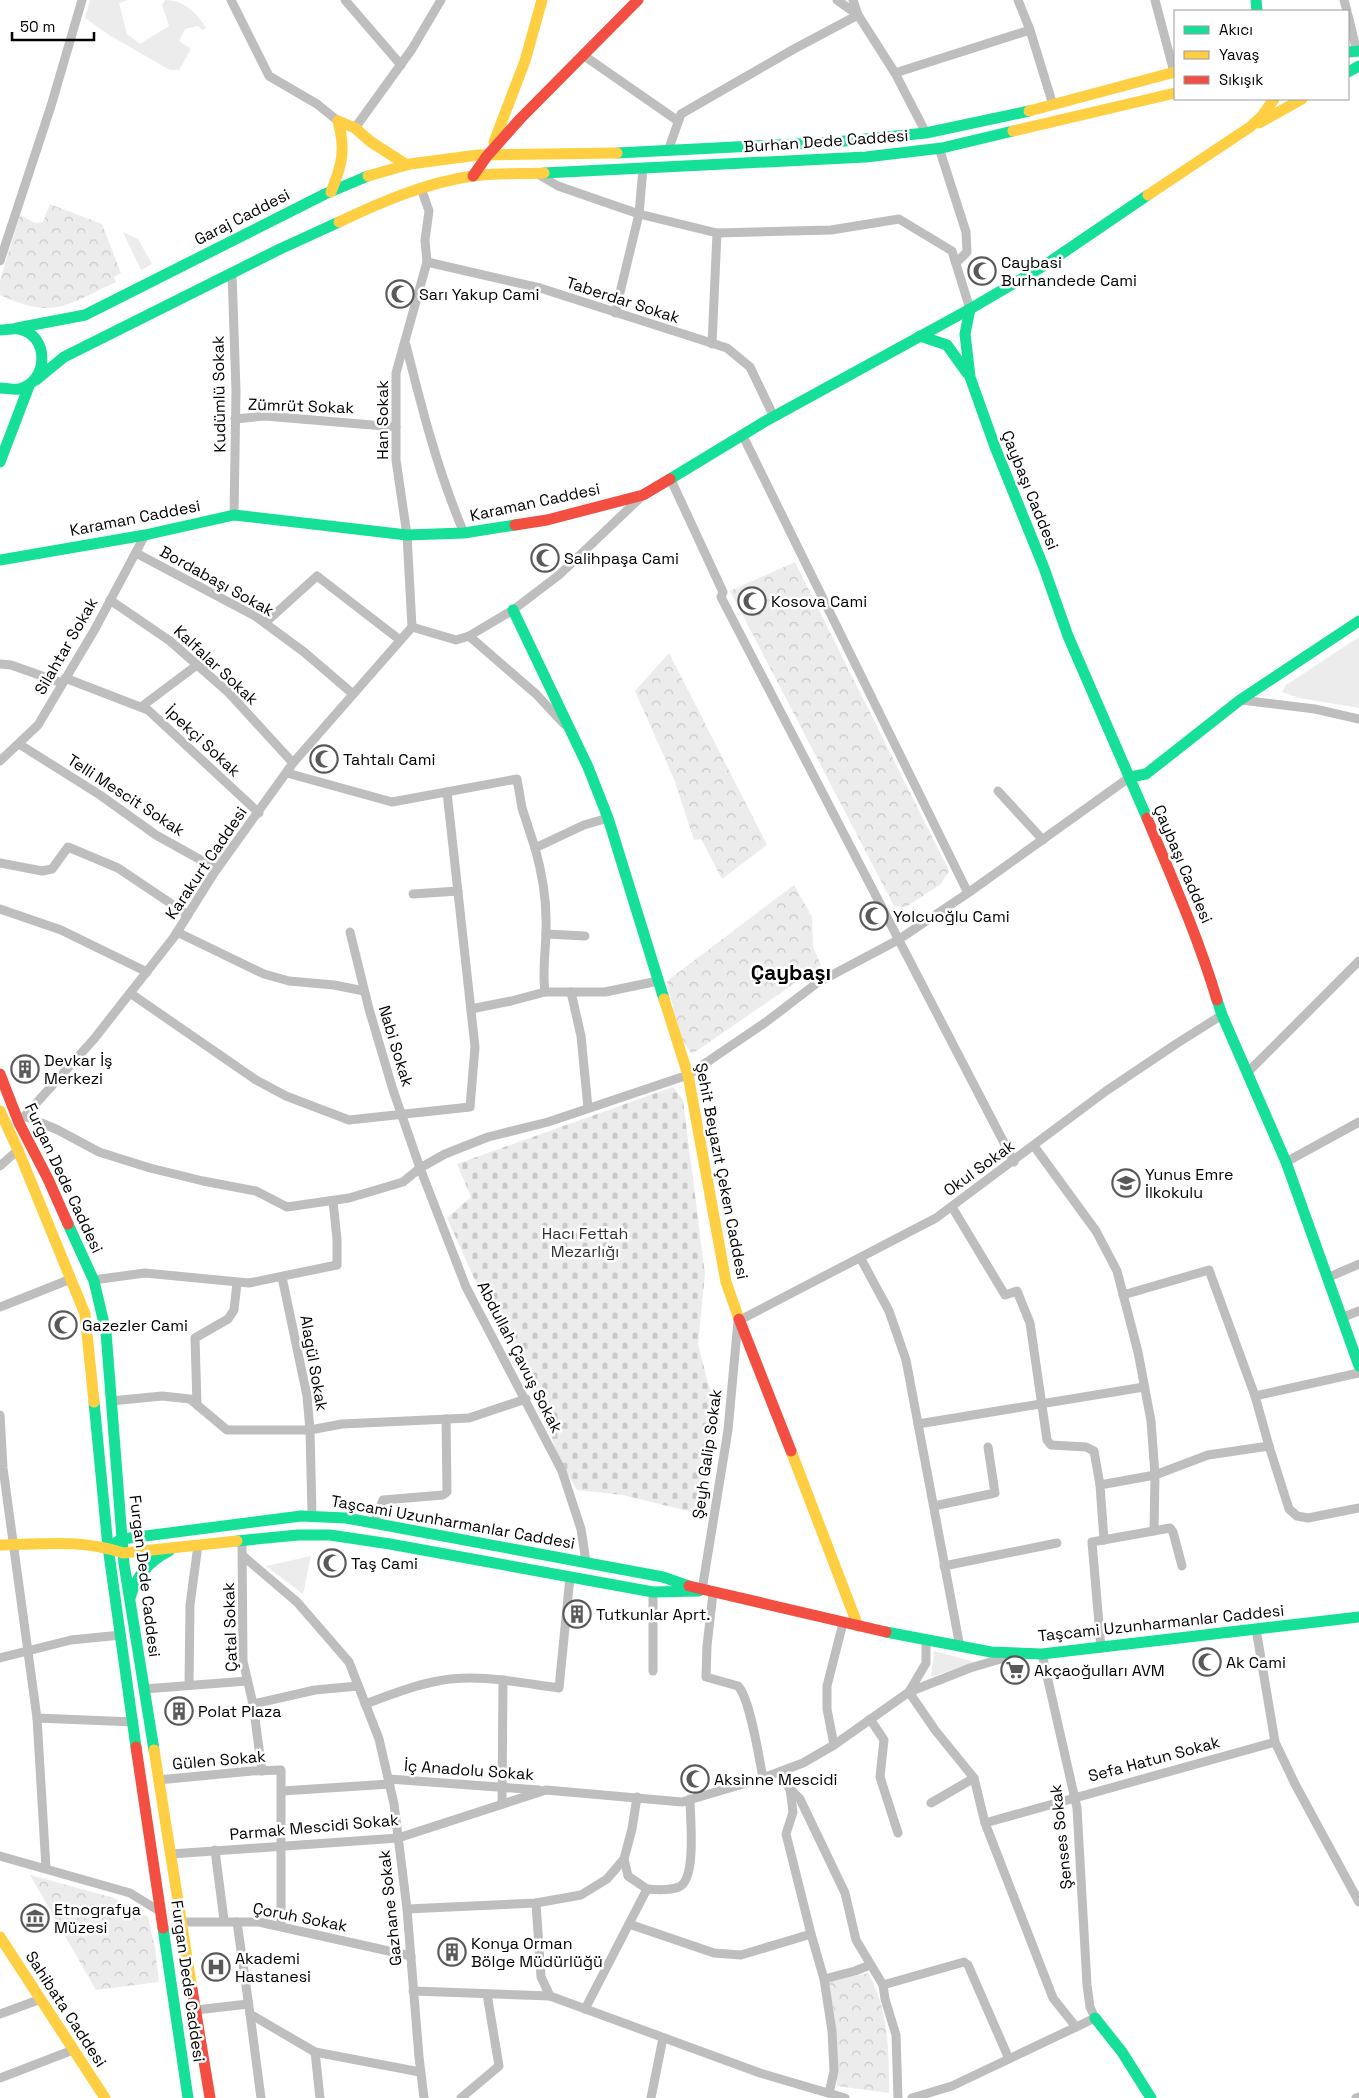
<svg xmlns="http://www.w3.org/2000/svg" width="1359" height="2098" font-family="'Space Grotesk',sans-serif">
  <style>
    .grass { fill: #ececec }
    .cemetery { fill: url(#cemetery-stones) }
    .park { fill: url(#park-crowns) }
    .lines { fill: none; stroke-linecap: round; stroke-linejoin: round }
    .street { stroke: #bebebe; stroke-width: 9 }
    .fast { stroke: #16e098; stroke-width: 11 }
    .slow { stroke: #ffcf43; stroke-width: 11 }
    .jam { stroke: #f24e42; stroke-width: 11 }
    .labels { text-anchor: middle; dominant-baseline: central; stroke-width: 5; stroke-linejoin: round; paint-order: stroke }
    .street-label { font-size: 16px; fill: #000; stroke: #fff }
    .poi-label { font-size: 16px; fill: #000; stroke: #fff; text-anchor: start }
    .park-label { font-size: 16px; fill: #333; stroke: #fff }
    .district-label { font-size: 21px; font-weight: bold; fill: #000; stroke: #fff }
  </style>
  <defs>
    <pattern id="cemetery-stones" width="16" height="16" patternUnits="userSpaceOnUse" patternTransform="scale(1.25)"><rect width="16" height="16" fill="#ececec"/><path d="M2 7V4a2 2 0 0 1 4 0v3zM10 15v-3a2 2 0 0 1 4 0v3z" fill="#c9c9c9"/></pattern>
    <pattern id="park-crowns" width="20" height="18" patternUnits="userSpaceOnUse" patternTransform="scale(1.25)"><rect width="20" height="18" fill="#ececec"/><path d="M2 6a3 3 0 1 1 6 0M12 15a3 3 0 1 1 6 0" fill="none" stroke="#c9c9c9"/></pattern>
  </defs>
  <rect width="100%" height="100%" fill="#fff"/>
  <!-- grass -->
  <g class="grass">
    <path d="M 90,0 L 128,0 L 119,3 L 127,34 L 140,44 L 169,26 L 162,5 L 165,0 C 184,0 197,13 206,28 L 203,30 L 198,26 L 185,29 L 179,41 L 191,49 L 179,70 L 170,70 L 109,35 L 85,18 Z"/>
    <polygon points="123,232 138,239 152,264 141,270"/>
    <polygon points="1359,637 1359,708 1299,698 1282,692 1286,685"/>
    <polygon points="311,1556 303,1594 266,1566"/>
    <polygon points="934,1651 975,1662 931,1677"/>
  </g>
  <!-- cemetery -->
  <polygon class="cemetery" points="673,1087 683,1100 705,1274 698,1344 708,1383 718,1409 700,1514 623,1495 577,1490 560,1461 544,1418 544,1406 523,1359 483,1298 447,1218 471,1197 457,1164"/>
  <!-- park -->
  <g class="park">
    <path d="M 50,204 L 102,224 L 121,273 L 114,277 L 116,282 C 66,305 55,320 0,295 L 0,280 L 20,215 L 35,223 L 43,222 Z"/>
    <polygon points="795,562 949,871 941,884 906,907 894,906 730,591"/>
    <polygon points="669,653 767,845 722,879 701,839 694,840 674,779 635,691"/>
    <polygon points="794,885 812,917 813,947 821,965 692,1054 680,1037 667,981"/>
    <polygon points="30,1875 114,1898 148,1917 155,1948 159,1982 96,1990"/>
    <path d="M 868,1973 C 889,2009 889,2052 889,2093 L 837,2086 L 835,2019 L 828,1982 Z"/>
  </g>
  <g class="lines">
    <!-- street -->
    <g class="street">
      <polyline points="231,0 269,76 317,104 338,121"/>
      <polyline points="345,0 401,65"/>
      <polyline points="853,0 858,15 895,73 926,133"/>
      <polyline points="1018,0 1030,30 1053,105"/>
      <polyline points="1155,0 1174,72"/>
      <polyline points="1344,0 1347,11"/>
      <polyline points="1348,15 1357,52"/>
      <polyline points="583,55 678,121"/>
      <polyline points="895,73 1030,30"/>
      <polyline points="355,128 412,49 441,0"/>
      <polyline points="939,148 966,232 967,252 956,263"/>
      <polyline points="668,151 681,114 794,49 858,15 837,0"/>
      <polyline points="536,173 558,186 639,214 717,233 831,230 899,219 952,251 970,309"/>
      <polyline points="0,261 51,106 82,0"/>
      <polyline points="427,262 540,288 727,348 750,367 774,417"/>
      <polyline points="232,272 236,391 234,515"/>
      <polyline points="615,313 639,214 643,168"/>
      <polyline points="712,344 717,233"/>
      <path d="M 406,345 C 422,409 438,472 464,533"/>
      <polyline points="235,419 265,416 396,427"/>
      <polyline points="743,436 968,893"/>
      <path d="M 671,480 L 723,592 L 721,597 C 820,785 916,974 1014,1162"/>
      <polyline points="136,553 255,616 304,652 353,694"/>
      <polyline points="110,600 170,641 228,692 293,763"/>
      <polyline points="265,623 317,576 400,640"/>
      <polyline points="412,627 407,535 396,460 396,373 427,262 425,240 429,211 421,188"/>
      <polyline points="412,627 456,640 469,636 513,610 559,575 640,498"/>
      <polyline points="469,636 536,694 564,724"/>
      <polyline points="0,664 11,665 62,683"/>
      <polyline points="65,678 148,710 259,813"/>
      <polyline points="1241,700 1315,709 1359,719"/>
      <polyline points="141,707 197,665"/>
      <polyline points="19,744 100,795 156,835 217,869"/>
      <polyline points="0,761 38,725 95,629 145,535"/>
      <polyline points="287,773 392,802 517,779 522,808 535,848"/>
      <polyline points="998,791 1043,840"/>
      <polyline points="0,863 42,871 52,869 68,847 118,868 188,915"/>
      <polyline points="413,894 458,891"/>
      <polyline points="0,909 61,930 147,972"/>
      <polyline points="177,932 264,974 289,981 334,985 364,991"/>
      <polyline points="350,932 369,1009 393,1090 420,1168 466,1287 562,1471 581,1529 586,1562"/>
      <polyline points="546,934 585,936"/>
      <polyline points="545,992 605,992 658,981"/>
      <polyline points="571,992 581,1036 588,1108"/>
      <polyline points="130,993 256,1080 286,1096 349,1120 470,1107 475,1047 447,792"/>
      <path d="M 471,1009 L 511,1001 L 545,992 C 542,971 546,950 546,929 C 547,900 543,876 535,848 L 584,825 L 608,818"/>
      <polyline points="1248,1072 1359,961"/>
      <polyline points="25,1116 58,1130 99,1152 150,1168 203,1181 256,1191 287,1207 349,1198 403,1182 420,1168 445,1154 488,1137 548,1122 688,1075 766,1022 817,983 898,940 968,893 1130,777"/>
      <polyline points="22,1119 94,1039 174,937 214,873 293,763 412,627"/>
      <polyline points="1034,1146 1096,1231 1117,1271 1138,1352 1151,1421 1155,1475 1154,1531"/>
      <polyline points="1286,1162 1359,1122"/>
      <polyline points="0,1166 18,1150"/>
      <polyline points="952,1207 1005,1295 1017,1291 1030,1323 1047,1440 1051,1445 1086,1447 1094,1451 1100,1485"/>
      <polyline points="861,1259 889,1311 906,1360 960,1647"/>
      <polyline points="282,1277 307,1396 310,1430 312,1515"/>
      <polyline points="1327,1278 1359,1264"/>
      <polyline points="93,1280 145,1273 249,1283 337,1265 337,1239 333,1201"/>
      <polyline points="1123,1295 1209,1270 1255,1396 1269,1446 1289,1509 1297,1516 1308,1518 1359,1508"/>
      <polyline points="0,1307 71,1279"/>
      <polyline points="1341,1318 1359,1311"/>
      <polyline points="1255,1396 1359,1373"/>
      <polyline points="111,1401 162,1396 190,1399 227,1430 310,1430 342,1424 469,1418 526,1399"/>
      <polyline points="197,1405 195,1338 228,1319 234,1310 237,1283"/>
      <polyline points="0,1415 3,1468 37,1718 46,1868"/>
      <polyline points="918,1424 1144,1387"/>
      <polyline points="934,1506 995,1493 988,1447"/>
      <polyline points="374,1523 383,1500 443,1495 447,1492 446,1419"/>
      <polyline points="1104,1540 1100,1485 1155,1475 1208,1455 1269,1446"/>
      <polyline points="242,1541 243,1661 253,1704 262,1771"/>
      <polyline points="243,1556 297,1602 349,1662 379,1739 394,1804 407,1909 419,2057 424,2098"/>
      <polyline points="944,1566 1057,1543"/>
      <polyline points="702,1590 728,1430 738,1321 936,1218 1106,1091 1176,1044 1222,1015"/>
      <path d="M 713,1593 L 707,1646 L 706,1677 L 738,1686 C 750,1698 759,1758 763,1778"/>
      <polyline points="1256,1629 1275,1742 1295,1784 1359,1902"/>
      <polyline points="926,1641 926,1663 909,1692 935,1730 974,1778 985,1823 1053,1998 1076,2027"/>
      <polyline points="1101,1648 1092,1542 1170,1528 1173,1532 1182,1566"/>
      <polyline points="0,1658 71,1640 121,1635"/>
      <polyline points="653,1671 653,1592"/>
      <polyline points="189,1685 190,1605 198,1545"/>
      <polyline points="144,1689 247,1681"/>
      <polyline points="253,1704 315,1690 358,1686"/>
      <path d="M 365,1704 C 388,1696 413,1685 438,1681 C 477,1673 520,1683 559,1688 L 570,1577"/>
      <polyline points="37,1718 134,1722"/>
      <polyline points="870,1719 884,1740 880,1777 898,1833"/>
      <polyline points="834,1745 827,1709 827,1686 843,1623"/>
      <polyline points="779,1772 790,1789 800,1799 845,1893 856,1940 883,1985 885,1999 896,2035 898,2098"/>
      <polyline points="389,1779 539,1790"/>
      <polyline points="158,1780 252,1771 281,1770 281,1926"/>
      <polyline points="790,1789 793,1812 786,1834 811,1934 824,1979 832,2031 834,2071 829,2093"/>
      <polyline points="282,1791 390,1784"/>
      <polyline points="931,1803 974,1778"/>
      <polyline points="502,1804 503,1680"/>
      <polyline points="985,1823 1275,1742"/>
      <polyline points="215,1850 224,1920"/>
      <polyline points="171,1854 398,1838 546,1790 682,1802 763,1778 803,1763 834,1745 909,1692 970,1668 1011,1656"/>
      <polyline points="0,1856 130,1893 161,1912"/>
      <path d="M 647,1889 C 657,1890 669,1891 679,1887 C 697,1879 690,1817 690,1799"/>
      <polyline points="536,1903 541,1977 550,1996 760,2073 845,2098"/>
      <polyline points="407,1909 536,1903 581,1895 607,1879 624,1859 632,1829 637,1797"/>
      <polyline points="182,1922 259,1922 411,1956"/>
      <polyline points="237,1922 250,2014 315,2052 420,2072"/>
      <polyline points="629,1924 714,1953 741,1955 811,1934"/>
      <polyline points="824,1979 855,1971 870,1965"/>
      <polyline points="883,1985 964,1962 968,1965 1009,2059"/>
      <polyline points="413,1991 550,1996"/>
      <polyline points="585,2009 647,1889 628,1876 624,1859"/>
      <polyline points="196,2010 248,2004"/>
      <polyline points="0,2014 41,1999"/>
      <polyline points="250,2014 261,2098"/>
      <polyline points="315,2052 320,2098"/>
      <polyline points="0,2078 73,2050"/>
      <polyline points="461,2098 499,2066 487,1994"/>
      <polyline points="651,2098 663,2038"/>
      <polyline points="912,2098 952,2086 1095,2018 1090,2007 1087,1985 1077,1808 1042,1654"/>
      <polyline points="1356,2098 1359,2097"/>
    </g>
    <!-- fast -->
    <g class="fast">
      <polyline points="1256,0 1257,11"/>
      <polyline points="1348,52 1359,51"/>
      <polyline points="1348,72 1359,66"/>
      <polyline points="617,153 835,142 926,133 1029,111"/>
      <polyline points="544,173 866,157 942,148 1013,131"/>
      <polyline points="970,309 965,334 970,377 995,447 1044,568 1068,636 1147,818"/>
      <polyline points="17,328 85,315 325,194 368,176"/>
      <path d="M 0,330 C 6,330 14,328 19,329 C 50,335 49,382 19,389 C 14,390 6,388 0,388"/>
      <polyline points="920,336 947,345 967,373"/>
      <polyline points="36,380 64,357 280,249 339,222"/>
      <polyline points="0,462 29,386"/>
      <polyline points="670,479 764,422 970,309 1045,265 1148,195"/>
      <polyline points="0,560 145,535 234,515 407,535 464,533 515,525"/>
      <polyline points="513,610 588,767 608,818 664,999"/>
      <polyline points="1130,777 1146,774 1240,700 1359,621"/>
      <polyline points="1217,1000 1222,1015 1286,1162 1359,1366"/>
      <polyline points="68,1224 94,1281 106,1332 124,1564 154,1750"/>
      <polyline points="94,1402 108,1547 136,1747"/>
      <polyline points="237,1541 298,1535 330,1535 390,1544 653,1592 699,1591"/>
      <polyline points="108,1547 122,1539 301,1516 346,1518 663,1577 689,1586"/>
      <path d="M 130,1598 C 136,1576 149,1561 169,1551"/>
      <polyline points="886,1632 991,1652 1042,1654 1359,1617"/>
      <polyline points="163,1928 188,2098"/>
      <polyline points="1095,2018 1122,2052 1151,2098"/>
    </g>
    <!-- slow -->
    <g class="slow">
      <polyline points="1029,111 1175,72"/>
      <polyline points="338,121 355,128 371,142 407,165"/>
      <polyline points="1259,123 1302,99"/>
      <polyline points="1013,131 1175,93"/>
      <polyline points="494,142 525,61 542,0"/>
      <polyline points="368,176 410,164 478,155 617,153"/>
      <path d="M 331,192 C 342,165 346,150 338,121"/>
      <polyline points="1148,195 1250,127 1262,116 1274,99"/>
      <path d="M 339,222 C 381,202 425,183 472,176 C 496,173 521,174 544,173"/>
      <polyline points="664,999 688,1075 726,1282 739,1319"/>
      <polyline points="0,1111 18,1150 85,1314 94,1402"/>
      <polyline points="791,1451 858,1626"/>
      <path d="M 0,1545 C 41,1544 83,1539 123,1553 L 237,1541"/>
      <polyline points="154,1750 192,1989"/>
      <polyline points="0,1937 105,2098"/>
    </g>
    <!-- jam -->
    <g class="jam">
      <polyline points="473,176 487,156 520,119 638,0"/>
      <polyline points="515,525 547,520 643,495 670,479"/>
      <path d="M 1147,818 C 1172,878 1198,937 1217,1000"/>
      <polyline points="0,1074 19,1123 48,1179 68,1224"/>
      <polyline points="739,1319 791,1451"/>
      <polyline points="689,1586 886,1632"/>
      <polyline points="136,1747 163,1928"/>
      <polyline points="192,1989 210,2098"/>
    </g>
  </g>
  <!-- icons -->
  <defs>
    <g id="mosque-ring" transform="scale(1.4375)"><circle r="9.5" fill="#fff" stroke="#595959" stroke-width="1.5"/><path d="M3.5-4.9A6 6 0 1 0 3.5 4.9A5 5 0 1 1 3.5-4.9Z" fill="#595959"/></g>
    <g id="building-ring" transform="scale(1.4375)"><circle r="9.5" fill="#fff" stroke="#595959" stroke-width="1.5"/><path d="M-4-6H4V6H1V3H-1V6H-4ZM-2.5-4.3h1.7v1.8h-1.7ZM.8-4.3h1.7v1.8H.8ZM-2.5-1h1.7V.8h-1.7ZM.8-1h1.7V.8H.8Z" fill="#595959"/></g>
    <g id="school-ring" transform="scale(1.4375)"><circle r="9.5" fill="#fff" stroke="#595959" stroke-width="1.5"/><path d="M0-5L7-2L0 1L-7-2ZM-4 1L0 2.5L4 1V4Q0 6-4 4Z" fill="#595959"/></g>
    <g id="supermarket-ring" transform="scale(1.4375)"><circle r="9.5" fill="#fff" stroke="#595959" stroke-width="1.5"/><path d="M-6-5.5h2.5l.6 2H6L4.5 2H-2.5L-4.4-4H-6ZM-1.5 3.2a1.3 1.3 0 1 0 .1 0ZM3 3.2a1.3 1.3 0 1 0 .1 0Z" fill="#595959"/></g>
    <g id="museum-ring" transform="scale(1.4375)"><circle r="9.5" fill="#fff" stroke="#595959" stroke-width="1.5"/><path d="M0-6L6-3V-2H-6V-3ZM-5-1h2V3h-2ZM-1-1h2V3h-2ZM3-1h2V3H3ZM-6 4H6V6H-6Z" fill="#595959"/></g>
    <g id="hospital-ring" transform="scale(1.4375)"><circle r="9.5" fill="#fff" stroke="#595959" stroke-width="1.5"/><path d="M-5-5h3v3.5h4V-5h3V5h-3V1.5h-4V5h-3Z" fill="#595959"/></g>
  </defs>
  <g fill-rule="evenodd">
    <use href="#mosque-ring" x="982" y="271"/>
    <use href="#mosque-ring" x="400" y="294"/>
    <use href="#mosque-ring" x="545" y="558"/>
    <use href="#mosque-ring" x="752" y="601"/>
    <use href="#mosque-ring" x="324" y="759"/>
    <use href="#mosque-ring" x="874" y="916"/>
    <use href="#building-ring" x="25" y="1069"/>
    <use href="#school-ring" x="1126" y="1183"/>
    <use href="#mosque-ring" x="63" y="1325"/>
    <use href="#mosque-ring" x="332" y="1563"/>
    <use href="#building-ring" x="577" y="1614"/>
    <use href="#mosque-ring" x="1207" y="1662"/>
    <use href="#supermarket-ring" x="1015" y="1670"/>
    <use href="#building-ring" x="179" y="1711"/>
    <use href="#mosque-ring" x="695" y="1779"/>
    <use href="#museum-ring" x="35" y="1918"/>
    <use href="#building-ring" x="452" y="1952"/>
    <use href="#hospital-ring" x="216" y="1967"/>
  </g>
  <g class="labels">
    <!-- street labels -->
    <g class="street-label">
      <text transform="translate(826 141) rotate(-4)">Burhan Dede Caddesi</text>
      <text transform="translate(242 217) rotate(-27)">Garaj Caddesi</text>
      <text transform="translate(623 300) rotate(18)">Taberdar Sokak</text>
      <text transform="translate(219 394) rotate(-91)">Kudümlü Sokak</text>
      <text transform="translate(301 406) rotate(2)">Zümrüt Sokak</text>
      <text transform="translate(382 420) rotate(-90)">Han Sokak</text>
      <text transform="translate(1030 490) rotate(68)">Çaybaşı Caddesi</text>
      <text transform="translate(535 502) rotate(-12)">Karaman Caddesi</text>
      <text transform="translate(135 518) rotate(-11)">Karaman Caddesi</text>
      <text transform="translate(217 581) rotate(29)">Bordabaşı Sokak</text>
      <text transform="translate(66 646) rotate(-60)">Silahtar Sokak</text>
      <text transform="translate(216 665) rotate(43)">Kalfalar Sokak</text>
      <text transform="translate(203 741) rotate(43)">İpekçi Sokak</text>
      <text transform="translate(126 795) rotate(33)">Telli Mescit Sokak</text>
      <text transform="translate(206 863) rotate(-56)">Karakurt Caddesi</text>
      <text transform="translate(1183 864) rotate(67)">Çaybaşı Caddesi</text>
      <text transform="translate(396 1046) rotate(73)">Nabi Sokak</text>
      <text transform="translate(979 1168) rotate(-36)">Okul Sokak</text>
      <text transform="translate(722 1171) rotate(79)">Şehit Beyazıt Çeken Caddesi</text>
      <text transform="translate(64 1178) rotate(65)">Furgan Dede Caddesi</text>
      <text transform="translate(520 1357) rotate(63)">Abdullah Çavuş Sokak</text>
      <text transform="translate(314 1363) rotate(80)">Alagül Sokak</text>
      <text transform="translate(707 1454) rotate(-82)">Şeyh Galip Sokak</text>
      <text transform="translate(453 1522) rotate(10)">Taşcami Uzunharmanlar Caddesi</text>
      <text transform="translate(145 1576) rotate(83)">Furgan Dede Caddesi</text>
      <text transform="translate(1161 1623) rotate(-6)">Taşcami Uzunharmanlar Caddesi</text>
      <text transform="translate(230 1627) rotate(-92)">Çatal Sokak</text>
      <text transform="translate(1154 1759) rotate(-15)">Sefa Hatun Sokak</text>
      <text transform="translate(219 1760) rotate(-5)">Gülen Sokak</text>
      <text transform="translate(469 1770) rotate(4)">İç Anadolu Sokak</text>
      <text transform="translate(314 1827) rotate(-5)">Parmak Mescidi Sokak</text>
      <text transform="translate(1061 1837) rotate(-96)">Şenses Sokak</text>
      <text transform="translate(390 1908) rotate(-96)">Gazhane Sokak</text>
      <text transform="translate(300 1917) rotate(11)">Çoruh Sokak</text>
      <text transform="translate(188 1981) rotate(82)">Furgan Dede Caddesi</text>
      <text transform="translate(66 2009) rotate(57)">Sahibata Caddesi</text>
    </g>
    <!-- poi labels -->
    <g class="poi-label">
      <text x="1001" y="262">Caybasi<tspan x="1001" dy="18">Burhandede Cami</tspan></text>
      <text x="419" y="294">Sarı Yakup Cami</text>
      <text x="564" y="558">Salihpaşa Cami</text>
      <text x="771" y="601">Kosova Cami</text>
      <text x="343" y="759">Tahtalı Cami</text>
      <text x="893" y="916">Yolcuoğlu Cami</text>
      <text x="44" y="1060">Devkar İş<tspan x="44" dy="18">Merkezi</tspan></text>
      <text x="1145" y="1174">Yunus Emre<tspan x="1145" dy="18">İlkokulu</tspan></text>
      <text x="82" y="1325">Gazezler Cami</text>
      <text x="351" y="1563">Taş Cami</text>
      <text x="596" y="1614">Tutkunlar Aprt.</text>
      <text x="1226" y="1662">Ak Cami</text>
      <text x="1034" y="1670">Akçaoğulları AVM</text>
      <text x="198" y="1711">Polat Plaza</text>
      <text x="714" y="1779">Aksinne Mescidi</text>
      <text x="54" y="1909">Etnografya<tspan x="54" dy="18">Müzesi</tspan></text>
      <text x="471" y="1943">Konya Orman<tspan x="471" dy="18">Bölge Müdürlüğü</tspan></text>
      <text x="235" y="1958">Akademi<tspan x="235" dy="18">Hastanesi</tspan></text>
    </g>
    <!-- park labels -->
    <g class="park-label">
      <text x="585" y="1233">Hacı Fettah<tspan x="585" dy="18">Mezarlığı</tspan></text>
    </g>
    <!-- district labels -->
    <g class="district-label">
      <text x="791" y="972">Çaybaşı</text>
    </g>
  </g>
  <!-- legend -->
  <rect x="1174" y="10" width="175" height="90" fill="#ffffff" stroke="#999999"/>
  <rect x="1184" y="26" width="25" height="8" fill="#16e098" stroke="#999999"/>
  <text x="1219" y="35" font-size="15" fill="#000000">Akıcı</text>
  <rect x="1184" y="51" width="25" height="8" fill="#ffcf43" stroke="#999999"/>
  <text x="1219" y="60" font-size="15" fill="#000000">Yavaş</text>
  <rect x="1184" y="76" width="25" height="8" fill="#f24e42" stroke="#999999"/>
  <text x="1219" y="85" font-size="15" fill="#000000">Sıkışık</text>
  <!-- scale -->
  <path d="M12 32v8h82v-8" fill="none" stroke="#000000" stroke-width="2.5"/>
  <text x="20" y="32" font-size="15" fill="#000000" stroke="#ffffff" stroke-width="4" paint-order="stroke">50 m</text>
</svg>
